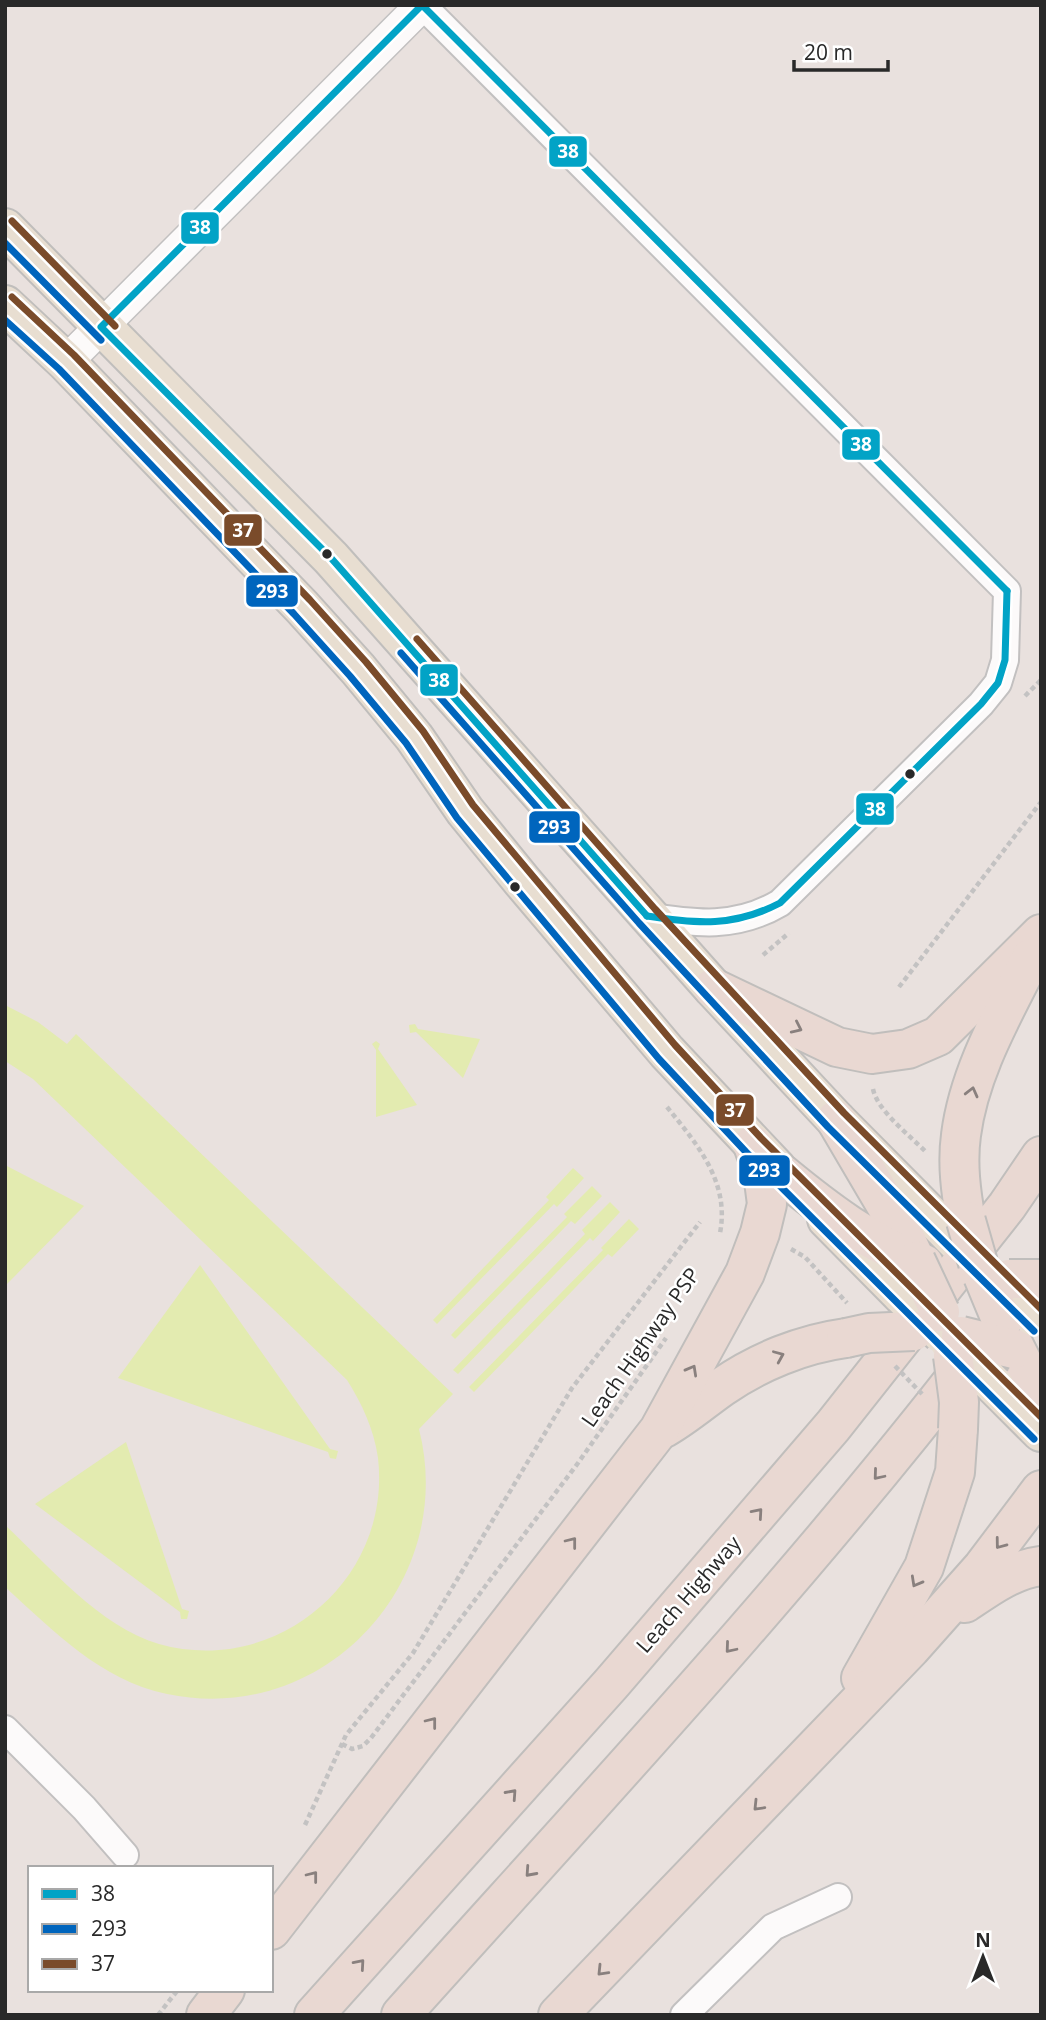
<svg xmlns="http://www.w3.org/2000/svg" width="1046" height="2020" font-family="'Open Sans',sans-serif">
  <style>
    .pitch { fill: #e3ebb0 }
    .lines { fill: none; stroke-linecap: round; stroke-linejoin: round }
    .minor-casing { stroke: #c2c0c0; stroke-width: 30 }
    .tertiary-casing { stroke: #c2c0c0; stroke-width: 35 }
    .primary-casing { stroke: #c0bebc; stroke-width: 42 }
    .motorway-casing { stroke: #c0bebc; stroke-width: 42 }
    .path { stroke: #c3c2c2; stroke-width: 4.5; stroke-dasharray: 5 3.5; stroke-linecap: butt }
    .minor { stroke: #fcfafa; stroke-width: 26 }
    .tertiary { stroke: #fcfafa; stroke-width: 32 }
    .primary { stroke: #e8ded1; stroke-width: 38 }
    .motorway { stroke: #e9d8d2; stroke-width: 38 }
    .primary-bridge-casing { stroke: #c0bebc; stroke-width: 42; stroke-linecap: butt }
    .motorway-bridge-casing { stroke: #c0bebc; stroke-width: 42; stroke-linecap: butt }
    .path-bridge { stroke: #c3c2c2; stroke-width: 4.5; stroke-dasharray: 5 3.5; stroke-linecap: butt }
    .primary-bridge { stroke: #e8ded1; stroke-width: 38 }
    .motorway-bridge { stroke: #e9d8d2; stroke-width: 38 }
    .bus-1-casing { stroke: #fff; stroke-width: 12 }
    .bus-2-casing { stroke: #fff; stroke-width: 12 }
    .bus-3-casing { stroke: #fff; stroke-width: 12 }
    .bus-1 { stroke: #02a3c6; stroke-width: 7 }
    .bus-2 { stroke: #0065bd; stroke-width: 7 }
    .bus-3 { stroke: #7a4b2a; stroke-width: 7 }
    .oneway { stroke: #89807e }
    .bus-dot { fill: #292929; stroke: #fff; stroke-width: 2.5 }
    .labels { text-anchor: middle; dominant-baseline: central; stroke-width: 5; stroke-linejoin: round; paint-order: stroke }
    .street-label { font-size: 21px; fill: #292929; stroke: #fff }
    .line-badge { stroke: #fff; stroke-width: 2.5 }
    .badge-label { font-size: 19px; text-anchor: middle; font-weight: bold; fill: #fff }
  </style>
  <rect width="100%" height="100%" fill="#e9e1de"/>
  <!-- pitch -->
  <g class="pitch">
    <path d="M 5,1005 L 38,1022 L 67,1044 L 76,1034 L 453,1394 L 419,1429 C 458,1582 324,1727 167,1694 C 100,1680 54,1631 5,1587 L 5,1525 C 50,1567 99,1626 159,1644 C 276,1677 392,1580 378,1458 C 374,1429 362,1404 347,1380 L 33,1079 L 5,1061 Z"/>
    <polygon points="415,1024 418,1029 480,1039 463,1078 416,1032 410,1033 409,1025"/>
    <polygon points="376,1041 380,1044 378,1049 417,1105 376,1117 376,1050 372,1044"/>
    <polygon points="5,1165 84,1206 5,1286"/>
    <polygon points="573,1168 584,1178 557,1207 554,1204 437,1324 433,1320 549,1200 546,1197"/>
    <polygon points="592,1186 602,1196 575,1224 571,1221 455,1339 451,1335 567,1217 564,1214"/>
    <polygon points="610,1202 620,1212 593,1241 590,1238 458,1374 453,1370 585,1234 582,1230"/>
    <polygon points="629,1219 639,1229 612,1257 608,1254 474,1392 469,1387 603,1250 601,1248"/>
    <polygon points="200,1265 330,1449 338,1451 336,1459 330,1458 328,1452 118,1378"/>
    <polygon points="126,1442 182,1609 189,1611 187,1619 181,1619 180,1612 35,1504"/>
  </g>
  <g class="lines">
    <!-- minor casing -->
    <g class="minor-casing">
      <g id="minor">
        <path d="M 422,5 L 1007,591 L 1005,660 L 998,683 L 981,704 L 780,903 C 736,929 696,924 647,916"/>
        <polyline points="5,1729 84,1808 125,1855"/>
        <polyline points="684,2015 773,1927 838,1897"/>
      </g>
    </g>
    <!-- tertiary casing -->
    <g class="tertiary-casing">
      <polyline id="tertiary" points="66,362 422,5"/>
    </g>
    <!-- primary casing -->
    <g class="primary-casing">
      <g id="primary">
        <polyline points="5,228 331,558 713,988 836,1120 963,1248"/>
        <polyline points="5,305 66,362 302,607 358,669 414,737 465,811 522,881 667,1052 777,1169"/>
        <polyline points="827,1219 902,1295"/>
        <polyline points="994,1385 1041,1432"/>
      </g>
    </g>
    <!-- motorway casing -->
    <g class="motorway-casing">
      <g id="motorway">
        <polyline points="713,988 837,1047 872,1054 908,1049 938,1036 1041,934"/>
        <polyline points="836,1120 903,1234 916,1261"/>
        <path d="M 782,1174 C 827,1211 869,1243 924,1264"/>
        <path d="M 966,1221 C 961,1193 957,1164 961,1135 C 969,1072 1003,1014 1031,958"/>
        <polyline points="1002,1322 1041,1399"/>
        <path d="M 664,1428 C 685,1416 702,1401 722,1387 C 758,1362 802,1344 846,1338"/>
        <path d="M 965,1603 C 987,1588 1013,1569 1041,1566"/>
        <polyline points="861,1678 924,1567 955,1472 958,1429"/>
        <polyline points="271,1930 659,1430 745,1273 760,1233 767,1204 763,1173 753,1145"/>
        <polyline points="206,2015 225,1990"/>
        <polyline points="314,2015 611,1684 833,1426 1007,1206 1041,1156"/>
        <path d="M 401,2015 C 595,1799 793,1587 971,1358"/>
        <polyline points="558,2015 911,1648 983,1567 1041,1490"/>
      </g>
    </g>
    <!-- path -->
    <g class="path">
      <polyline points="1025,696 1041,680"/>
      <polyline points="763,955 789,933"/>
      <polyline points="899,987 1041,802"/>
      <path d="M 873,1089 C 877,1110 909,1135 925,1151"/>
      <path d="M 667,1107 C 697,1144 730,1182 720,1233"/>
      <polyline points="791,1249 805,1257 847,1303"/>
      <polyline points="342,1744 352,1749 363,1746 371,1738 578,1463 666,1338"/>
      <polyline points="305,1825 346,1735 413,1653 572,1388 700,1222"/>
      <polyline points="158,2015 177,1991"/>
    </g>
    <!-- minor -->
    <use href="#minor" class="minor"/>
    <!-- tertiary -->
    <use href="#tertiary" class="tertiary"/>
    <!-- primary -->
    <use href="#primary" class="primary"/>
    <!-- motorway -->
    <use href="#motorway" class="motorway"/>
    <!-- primary-bridge casing -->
    <g class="primary-bridge-casing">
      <g id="primary-bridge">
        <polyline points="992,1277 1033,1316"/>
        <polyline points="902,1295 942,1334"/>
        <polyline points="949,1341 994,1385"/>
      </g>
    </g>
    <!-- motorway-bridge casing -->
    <g class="motorway-bridge-casing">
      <g id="motorway-bridge">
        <polyline points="966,1221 978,1263"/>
        <polyline points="916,1261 940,1312"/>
        <polyline points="983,1276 1002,1322"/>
        <polyline points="1009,1279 1041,1279"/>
        <polyline points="961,1336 1014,1349"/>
        <polyline points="846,1338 869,1333 914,1331"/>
        <polyline points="953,1356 959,1402 958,1429"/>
      </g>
    </g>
    <!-- path-bridge -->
    <polyline class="path-bridge" points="895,1366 923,1395"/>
    <!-- primary-bridge -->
    <use href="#primary-bridge" class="primary-bridge"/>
    <!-- motorway-bridge -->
    <use href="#motorway-bridge" class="motorway-bridge"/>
    <!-- bus-1 casing -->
    <g class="bus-1-casing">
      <g id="bus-1">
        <polyline points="422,5 101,327 331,558 647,916"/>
        <polyline points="422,5 1007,591"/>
        <path d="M 647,916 C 697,924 734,927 780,903 L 981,704 L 998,683 L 1005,660 L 1007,591"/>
      </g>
    </g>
    <!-- bus-2 casing -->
    <g class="bus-2-casing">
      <g id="bus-2">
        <polyline points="5,243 101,340"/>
        <polyline points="5,320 59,369 294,614 350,676 406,743 457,818 659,1059 746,1152 1034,1439"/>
        <polyline points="401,653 639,923 828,1127 1034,1331"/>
      </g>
    </g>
    <!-- bus-3 casing -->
    <g class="bus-3-casing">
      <g id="bus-3">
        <polyline points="12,221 115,326"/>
        <polyline points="12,297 74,355 310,600 366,662 423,731 473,805 675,1045 761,1138 1041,1417"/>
        <polyline points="417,639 655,909 844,1113 1041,1309"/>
      </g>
    </g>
    <!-- bus-1 -->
    <use href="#bus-1" class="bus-1"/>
    <!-- bus-2 -->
    <use href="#bus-2" class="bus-2"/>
    <!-- bus-3 -->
    <use href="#bus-3" class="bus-3"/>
  </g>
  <!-- one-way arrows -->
  <defs><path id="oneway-chevron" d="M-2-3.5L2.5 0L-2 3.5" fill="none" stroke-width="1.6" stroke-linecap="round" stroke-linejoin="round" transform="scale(1.75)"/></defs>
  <g class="oneway">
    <use href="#oneway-chevron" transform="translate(797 1028) rotate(25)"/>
    <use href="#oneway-chevron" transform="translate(972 1092) rotate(-76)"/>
    <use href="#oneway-chevron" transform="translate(779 1356) rotate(-23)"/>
    <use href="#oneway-chevron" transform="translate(692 1370) rotate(-61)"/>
    <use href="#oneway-chevron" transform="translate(878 1475) rotate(130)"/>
    <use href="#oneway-chevron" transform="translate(758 1513) rotate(-49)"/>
    <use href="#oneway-chevron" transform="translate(572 1542) rotate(-52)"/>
    <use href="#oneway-chevron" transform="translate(1000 1544) rotate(127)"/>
    <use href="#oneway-chevron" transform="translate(916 1582) rotate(119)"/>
    <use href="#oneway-chevron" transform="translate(730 1648) rotate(130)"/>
    <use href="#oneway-chevron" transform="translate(432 1722) rotate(-52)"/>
    <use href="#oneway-chevron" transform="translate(512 1794) rotate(-48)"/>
    <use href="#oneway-chevron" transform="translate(758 1806) rotate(134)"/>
    <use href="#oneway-chevron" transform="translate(530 1872) rotate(132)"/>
    <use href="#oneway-chevron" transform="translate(313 1876) rotate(-52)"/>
    <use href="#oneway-chevron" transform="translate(360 1964) rotate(-49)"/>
    <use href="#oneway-chevron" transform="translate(602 1971) rotate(134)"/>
  </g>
  <!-- markers -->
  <g class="bus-dot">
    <circle cx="327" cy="554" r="6"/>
    <circle cx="910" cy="774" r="6"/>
    <circle cx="515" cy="887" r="6"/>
  </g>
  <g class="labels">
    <!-- street labels -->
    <g class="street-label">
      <text transform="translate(640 1347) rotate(-55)">Leach Highway PSP</text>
      <text transform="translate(688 1594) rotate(-49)">Leach Highway</text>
    </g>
  </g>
  <g class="line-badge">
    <rect x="548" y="135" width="40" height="33" rx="7" fill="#02a3c6"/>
    <rect x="180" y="211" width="40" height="34" rx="7" fill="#02a3c6"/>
    <rect x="841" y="428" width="40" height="33" rx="7" fill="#02a3c6"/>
    <rect x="223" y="513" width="40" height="34" rx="7" fill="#7a4b2a"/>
    <rect x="245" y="574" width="54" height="34" rx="7" fill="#0065bd"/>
    <rect x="419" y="663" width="40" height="34" rx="7" fill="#02a3c6"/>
    <rect x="855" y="792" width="40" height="34" rx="7" fill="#02a3c6"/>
    <rect x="528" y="810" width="53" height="34" rx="7" fill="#0065bd"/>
    <rect x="715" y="1093" width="40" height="34" rx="7" fill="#7a4b2a"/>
    <rect x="738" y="1154" width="53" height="33" rx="7" fill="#0065bd"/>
  </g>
  <g class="badge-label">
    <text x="568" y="158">38</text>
    <text x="200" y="234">38</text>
    <text x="861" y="451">38</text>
    <text x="243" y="537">37</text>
    <text x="272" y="598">293</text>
    <text x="439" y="687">38</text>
    <text x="875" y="816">38</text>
    <text x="554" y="834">293</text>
    <text x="735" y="1117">37</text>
    <text x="764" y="1177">293</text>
  </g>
  <!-- border -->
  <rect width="1046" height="2020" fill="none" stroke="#292929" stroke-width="14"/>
  <!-- legend -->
  <rect x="28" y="1866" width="245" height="126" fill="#ffffff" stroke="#a9a9a9" stroke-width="2"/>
  <rect x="42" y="1889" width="35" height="10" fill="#02a3c6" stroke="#a9a9a9" stroke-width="2"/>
  <text x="91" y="1901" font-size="21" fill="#292929">38</text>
  <rect x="42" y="1924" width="35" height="10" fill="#0065bd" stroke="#a9a9a9" stroke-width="2"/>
  <text x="91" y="1936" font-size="21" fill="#292929">293</text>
  <rect x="42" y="1959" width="35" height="10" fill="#7a4b2a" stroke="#a9a9a9" stroke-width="2"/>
  <text x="91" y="1971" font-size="21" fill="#292929">37</text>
  <!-- north arrow -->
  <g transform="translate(983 1957)" stroke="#ffffff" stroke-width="5" paint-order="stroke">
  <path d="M0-5L12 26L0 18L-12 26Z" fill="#292929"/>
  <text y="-10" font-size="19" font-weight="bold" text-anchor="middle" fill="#292929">N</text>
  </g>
  <!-- scale -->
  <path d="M794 60v10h94v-10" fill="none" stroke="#292929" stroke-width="3.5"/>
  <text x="804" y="60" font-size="21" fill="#292929" stroke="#ffffff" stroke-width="5" paint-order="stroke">20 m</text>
</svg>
